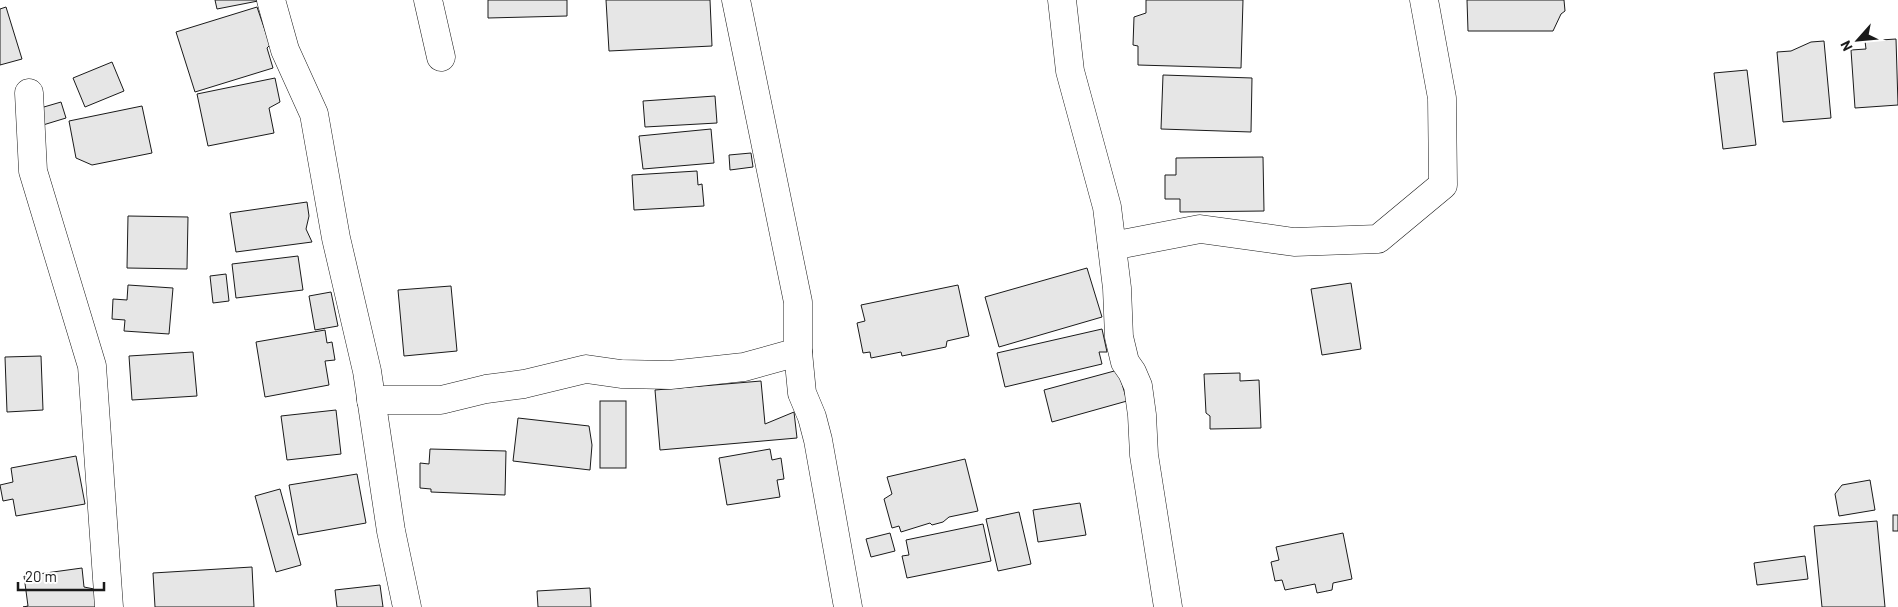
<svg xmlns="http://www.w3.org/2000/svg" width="1898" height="607" font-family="Barlow,sans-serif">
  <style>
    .building { fill: #e6e6e6; stroke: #1a1a1a }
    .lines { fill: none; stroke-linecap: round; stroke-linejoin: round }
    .minor-casing { stroke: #1a1a1a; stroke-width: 29 }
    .minor { stroke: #fff; stroke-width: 28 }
  </style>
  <rect width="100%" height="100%" fill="#fff"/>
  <!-- building -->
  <g class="building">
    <polygon points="215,0 258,0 258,1 217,9"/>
    <polygon points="488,0 567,0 567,16 488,18"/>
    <polygon points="606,0 710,0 712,46 609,51"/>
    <polygon points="1146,0 1243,0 1241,68 1138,65 1138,46 1133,45 1134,17 1146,13"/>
    <polygon points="1467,0 1564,0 1565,11 1561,14 1553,31 1468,31"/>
    <polygon points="6,7 22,59 0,65 0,9"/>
    <polygon points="257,7 270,45 267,48 273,68 195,92 176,32"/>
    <polygon points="1896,39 1898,105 1855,108 1851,50 1866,49 1865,41"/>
    <polygon points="1824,41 1831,118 1783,122 1777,52 1791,51 1811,42"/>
    <polygon points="112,62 124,91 85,107 73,78"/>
    <polygon points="1747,70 1756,145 1723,149 1714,73"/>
    <polygon points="1163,75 1252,78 1251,132 1161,129"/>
    <polygon points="275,78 280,102 269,108 274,133 208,146 197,94"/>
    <polygon points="715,96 717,123 645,127 643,101"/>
    <polygon points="61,102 66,118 43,125 37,109"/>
    <polygon points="142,106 152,153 92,165 76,158 69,121"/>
    <polygon points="711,129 714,163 643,169 639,136"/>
    <polygon points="751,153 753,167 730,170 729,155"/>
    <polygon points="1263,157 1264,211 1180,212 1180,199 1165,199 1165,175 1176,175 1176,158"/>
    <polygon points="697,171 698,185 702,184 704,206 634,210 632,175"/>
    <polygon points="307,202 309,216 306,229 312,242 236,252 230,213"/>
    <polygon points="128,216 188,217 187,269 127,268"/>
    <polygon points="298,256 303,290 236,298 232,264"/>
    <polygon points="1087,268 1102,317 999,347 985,297"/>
    <polygon points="226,274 229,301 213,303 210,276"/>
    <polygon points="1351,283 1361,349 1322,355 1311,289"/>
    <polygon points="128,285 173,288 169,334 124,331 125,320 112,319 113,299 127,300"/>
    <polygon points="958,285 969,336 947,341 946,347 902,356 901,352 871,358 870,352 863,353 857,323 865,321 861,305"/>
    <polygon points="451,286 457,351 404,356 398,290"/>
    <polygon points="331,292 338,326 315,330 309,296"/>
    <polygon points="1102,329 1107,352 1099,352 1102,364 1005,387 997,353"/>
    <polygon points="325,330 327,343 332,342 335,360 325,361 329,385 265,397 256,342"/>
    <polygon points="193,352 197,396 132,400 129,356"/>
    <polygon points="41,356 43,410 7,412 5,357"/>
    <polygon points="1118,370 1127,401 1052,422 1044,390"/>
    <polygon points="1240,373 1240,381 1259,380 1261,428 1210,429 1210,416 1206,413 1204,374"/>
    <polygon points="761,381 765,424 794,412 797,438 660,450 655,390"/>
    <rect x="600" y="401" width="26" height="67"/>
    <polygon points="336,410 341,454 287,460 281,416"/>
    <polygon points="518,418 589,426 592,445 590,470 513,461"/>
    <polygon points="430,449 506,451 505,495 431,492 431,489 420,488 420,463 429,464"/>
    <polygon points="770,449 772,460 781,458 784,479 777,480 780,497 727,505 719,458"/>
    <polygon points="76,456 85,504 16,516 13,499 3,501 0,485 13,482 11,468"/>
    <polygon points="965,459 978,511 949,517 943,522 932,525 930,523 901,532 899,526 892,528 884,499 892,494 887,477"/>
    <polygon points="357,474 366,523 298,535 289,485"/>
    <polygon points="1870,480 1875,510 1839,516 1835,494 1842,485"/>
    <polygon points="280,489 301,565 276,572 255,496"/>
    <polygon points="1080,503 1086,535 1038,542 1033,510"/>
    <polygon points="1019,512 1031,564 998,571 986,519"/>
    <rect x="1893" y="515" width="5" height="16"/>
    <polygon points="1877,521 1885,607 1822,607 1814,526"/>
    <polygon points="983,524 991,561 907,578 902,556 909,555 906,540"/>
    <polygon points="890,533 895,551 871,557 866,539"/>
    <polygon points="1343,533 1352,579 1333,583 1332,590 1317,593 1315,584 1285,590 1282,580 1275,581 1271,562 1279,560 1276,547"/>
    <polygon points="1805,556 1808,579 1757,585 1754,563"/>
    <polygon points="252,567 254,607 155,607 153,573"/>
    <polygon points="82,568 84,587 94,589 96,607 23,607 28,606 24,576"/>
    <polygon points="380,585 383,607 337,607 335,590"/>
    <polygon points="590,588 591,607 538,607 537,591"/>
  </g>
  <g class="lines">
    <!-- minor casing -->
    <g class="minor-casing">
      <g id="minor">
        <polyline points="271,0 285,50 314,114 336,238 367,371 391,531 407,607"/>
        <polyline points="428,0 441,57"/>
        <polyline points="736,0 798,302 798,352 802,393 812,417 818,440 848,607"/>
        <polyline points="1062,0 1070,71 1107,207 1117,288 1119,337 1125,362 1132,372 1138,386 1142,415 1144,455 1168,607"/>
        <polyline points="29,93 33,171 92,366 109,607"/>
        <polyline points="1112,246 1200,229 1294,242 1378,239 1443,185 1442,98 1424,0"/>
        <polyline points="371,400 441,400 486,389 524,384 586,369 621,374 670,375 744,367 798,352"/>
      </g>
    </g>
    <!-- minor -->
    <use href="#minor" class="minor"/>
  </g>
  <!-- north arrow -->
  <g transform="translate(1858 40) rotate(243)" stroke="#ffffff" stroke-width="4" paint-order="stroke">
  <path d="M0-4L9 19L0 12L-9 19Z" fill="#1a1a1a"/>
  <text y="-8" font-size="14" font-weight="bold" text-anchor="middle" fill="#1a1a1a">N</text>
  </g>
  <!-- scale -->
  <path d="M18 582v8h86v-8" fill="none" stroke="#1a1a1a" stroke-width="2.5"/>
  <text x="25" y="582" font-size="15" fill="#1a1a1a" stroke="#ffffff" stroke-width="4" paint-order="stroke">20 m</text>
</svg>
